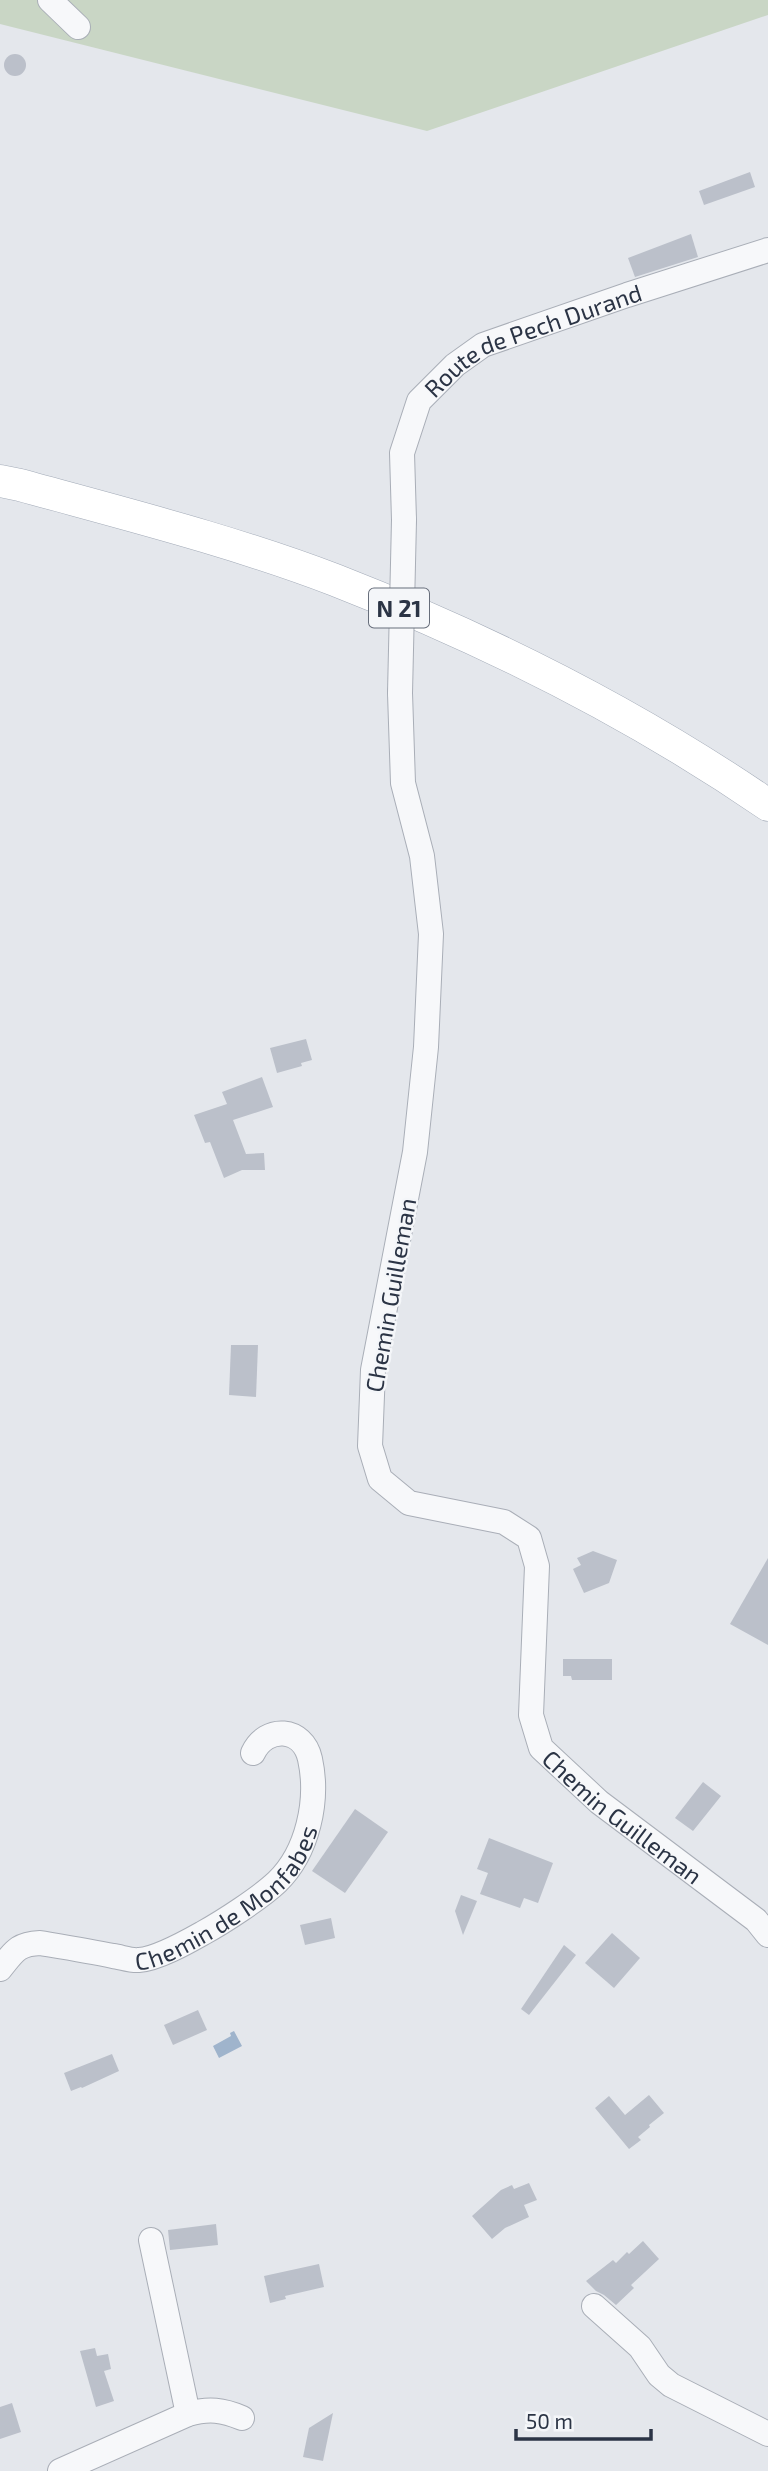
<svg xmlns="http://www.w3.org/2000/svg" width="768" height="2471" font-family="'Exo 2',sans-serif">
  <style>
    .green { fill: #c9d6c5 }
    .water { fill: #9fb4cc }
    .building { fill: #bbc0ca }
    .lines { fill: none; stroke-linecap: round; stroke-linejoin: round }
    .minor-casing { stroke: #a9aeb7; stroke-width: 26 }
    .major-casing { stroke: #a3abb8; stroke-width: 33 }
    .minor { stroke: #f7f8fa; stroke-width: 24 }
    .major { stroke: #fff; stroke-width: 32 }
    .minor-bridge-casing { stroke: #a9aeb7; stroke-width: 26; stroke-linecap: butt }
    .minor-bridge { stroke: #f7f8fa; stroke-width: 24 }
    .labels { text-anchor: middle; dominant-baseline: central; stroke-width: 5; stroke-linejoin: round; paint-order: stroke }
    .shield { fill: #f4f6f9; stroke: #676e7b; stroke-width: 2 }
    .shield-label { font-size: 23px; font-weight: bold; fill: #2b3445 }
    .street-label { font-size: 24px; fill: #2b3445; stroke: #f4f6f9 }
  </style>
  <rect width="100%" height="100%" fill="#e4e7ec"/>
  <!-- green -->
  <polygon class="green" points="0,0 768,0 768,15 427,131 0,24"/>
  <!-- water -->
  <polygon class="water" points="234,2031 242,2046 219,2058 213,2046 231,2036 230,2033"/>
  <!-- building -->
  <g class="building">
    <circle cx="15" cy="65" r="11"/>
    <polygon points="750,172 755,187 704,205 699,191"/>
    <polygon points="691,234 698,257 635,277 628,258"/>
    <polygon points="306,1039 312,1060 301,1063 302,1066 277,1073 270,1048"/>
    <polygon points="262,1077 273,1107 233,1120 246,1154 264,1153 265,1170 242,1170 224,1178 210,1142 205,1143 194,1115 227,1104 222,1092"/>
    <polygon points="231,1345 258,1345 256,1397 229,1395"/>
    <polygon points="593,1551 617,1560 609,1583 584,1593 573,1569 581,1565 577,1558"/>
    <polygon points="768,1558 768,1645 730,1624"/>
    <polygon points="563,1659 612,1659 612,1680 572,1680 571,1676 563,1676"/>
    <polygon points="703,1782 721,1796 693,1831 675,1818"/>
    <polygon points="355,1809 388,1832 345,1893 312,1871"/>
    <polygon points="489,1838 553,1863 538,1903 524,1898 520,1908 480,1894 488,1873 477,1869"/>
    <polygon points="461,1895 477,1901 463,1935 455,1911"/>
    <polygon points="331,1918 335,1938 305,1945 300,1925"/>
    <polygon points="612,1933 640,1958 614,1988 585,1963"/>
    <polygon points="564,1945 576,1955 529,2015 521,2009"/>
    <polygon points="198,2010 207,2030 173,2045 164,2025"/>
    <polygon points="112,2054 119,2071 82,2088 81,2087 71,2091 64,2073"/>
    <polygon points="649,2095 664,2113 649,2125 650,2127 638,2137 641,2140 629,2149 595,2108 609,2096 625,2115"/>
    <polygon points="529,2183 537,2200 524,2205 529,2217 505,2228 492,2239 472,2216 501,2190 512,2185 514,2189"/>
    <polygon points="216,2224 218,2245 170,2250 168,2230"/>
    <polygon points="643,2241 659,2259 631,2285 634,2288 616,2305 604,2295 596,2291 586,2281 613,2260 616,2263 627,2252 629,2254"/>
    <polygon points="319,2264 324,2287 285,2296 286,2299 270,2303 264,2276"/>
    <polygon points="95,2348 97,2356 108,2354 111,2369 104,2371 114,2401 96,2407 80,2351"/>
    <polygon points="12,2403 21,2432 0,2439 0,2407"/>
    <polygon points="333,2413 323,2461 303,2457 309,2428"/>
  </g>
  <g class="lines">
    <!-- minor casing -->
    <g class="minor-casing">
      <g id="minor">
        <polyline points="50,0 78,27"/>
        <path id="s1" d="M 404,520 L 402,453 L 419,401 L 455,365 L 483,345 L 627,295 L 768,250"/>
        <path id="s2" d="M 400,693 L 403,783 L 422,856 L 431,934 L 426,1047 L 415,1152 L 373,1370 L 370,1446 L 380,1479 L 409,1503 L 504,1522 L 529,1538 L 537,1566 L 531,1715 L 541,1748 L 599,1802 L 756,1920 L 768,1935"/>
        <path id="s3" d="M 0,1969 C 14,1952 17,1944 40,1943 C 64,1947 89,1951 113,1956 C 121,1957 131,1961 139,1960 C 157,1959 187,1942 203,1933 C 223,1922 260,1898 277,1882 C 308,1852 319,1800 310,1759 C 303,1727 266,1725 253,1753"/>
        <polyline points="151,2240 188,2414"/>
        <polyline points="594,2306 640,2347 659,2375 671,2385 768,2434"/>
        <path d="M 60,2471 L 188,2414 C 209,2408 223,2410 242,2418"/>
      </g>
    </g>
    <!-- major casing -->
    <g class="major-casing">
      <path id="major" d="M 0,481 L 20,485 C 125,514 233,541 335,580 C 486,639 634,713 768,805"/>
    </g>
    <!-- minor -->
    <use href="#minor" class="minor"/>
    <!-- major -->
    <use href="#major" class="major"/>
    <!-- minor-bridge casing -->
    <g class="minor-bridge-casing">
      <polyline id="minor-bridge" points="400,693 404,520"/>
    </g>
    <!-- minor-bridge -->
    <use href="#minor-bridge" class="minor-bridge"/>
  </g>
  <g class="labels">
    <!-- shield labels -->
    <rect class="shield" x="369" y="588.5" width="60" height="39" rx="5"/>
    <g class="shield-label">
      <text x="399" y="608">N 21</text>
    </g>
    <!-- street labels -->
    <g class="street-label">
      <text stroke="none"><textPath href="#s1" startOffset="254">Route de Pech Durand</textPath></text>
      <text transform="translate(390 1295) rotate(-80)">Chemin Guilleman</text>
      <text stroke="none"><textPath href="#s2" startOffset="1279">Chemin Guilleman</textPath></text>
      <text stroke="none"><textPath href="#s3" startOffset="261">Chemin de Monfabes</textPath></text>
    </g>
  </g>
  <!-- scale -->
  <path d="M516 2429v10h135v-10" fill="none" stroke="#2b3445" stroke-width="3.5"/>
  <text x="526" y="2429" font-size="21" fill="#2b3445" stroke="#f4f6f9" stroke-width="5" paint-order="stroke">50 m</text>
</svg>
